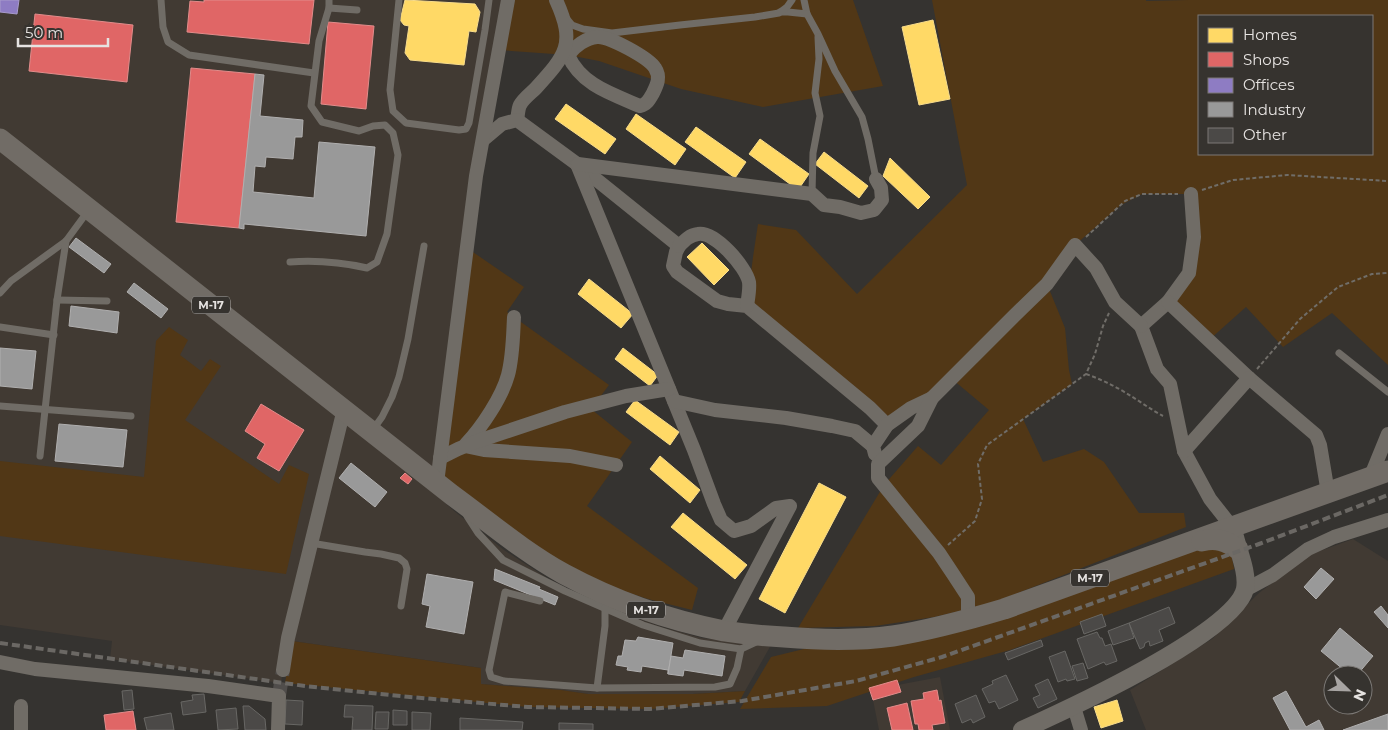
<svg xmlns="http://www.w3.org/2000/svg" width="1388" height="730" font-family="Montserrat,sans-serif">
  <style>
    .built { fill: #413a33; fill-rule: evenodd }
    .green { fill: #513716; fill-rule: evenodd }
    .homes { fill: #ffd966; stroke: #f8dc8b }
    .shops { fill: #e06666; stroke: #e28c8b }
    .offices { fill: #8e7cc3; stroke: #a89bcc }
    .industry { fill: #999; stroke: #b0afaf }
    .building { fill: #4b4947; stroke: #686764 }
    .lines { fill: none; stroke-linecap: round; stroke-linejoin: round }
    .minor-tunnel { stroke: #504d4b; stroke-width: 14; stroke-dasharray: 14 7; stroke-linecap: butt }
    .path { stroke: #706d68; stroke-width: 2; stroke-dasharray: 4 2.5; stroke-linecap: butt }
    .service { stroke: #706c66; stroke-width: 7 }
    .minor { stroke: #706c66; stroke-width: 14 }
    .tertiary { stroke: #706c66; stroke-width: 18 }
    .primary { stroke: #716c66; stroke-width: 21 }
    .rail { stroke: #6b6864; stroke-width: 4; stroke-dasharray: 8 4; stroke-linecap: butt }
    .labels { text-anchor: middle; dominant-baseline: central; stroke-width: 5; stroke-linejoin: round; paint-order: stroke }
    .shield { fill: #36332f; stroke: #b1aeac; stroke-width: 1 }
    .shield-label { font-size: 11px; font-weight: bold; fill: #e6e3e1 }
  </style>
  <rect width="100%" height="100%" fill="#353330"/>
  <!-- built -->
  <g class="built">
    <polygon points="0,0 508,0 437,483 351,416 454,511 504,550 547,578 584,600 662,627 702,638 771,645 745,691 693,694 588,694 561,690 481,684 481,668 292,641 288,639 281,683 110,659 112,641 0,625"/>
    <path d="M 1353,539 L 1388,561 L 1388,730 L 1146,730 L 1130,690 L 1212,639 L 1259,593 L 1309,555 ZM 1333,675 L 1363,675 L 1363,705 L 1333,705 Z"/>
    <polygon points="940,677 950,730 879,730 871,690"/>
  </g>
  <!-- green -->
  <g class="green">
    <polygon points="508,0 853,0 883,86 763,107 681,89 599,61 568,55 499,50"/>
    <path d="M 932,0 L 1146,0 L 1146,1 L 1188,0 L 1388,0 L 1388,365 L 1332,313 L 1283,347 L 1246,307 L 1209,340 L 1168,302 L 1189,273 L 1191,194 L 1142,194 L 1121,205 L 1075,245 L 1047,284 L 1065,328 L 1069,370 L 1072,384 L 1023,419 L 1043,462 L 1084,449 L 1104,462 L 1139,513 L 1184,513 L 1186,527 L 990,604 L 934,617 L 875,626 L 798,628 L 884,485 L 918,446 L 941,465 L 989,410 L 952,379 L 887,425 L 747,306 L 753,257 L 758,224 L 796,230 L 857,294 L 967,185 ZM 1199,16 L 1372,16 L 1372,154 L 1199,154 Z"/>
    <polygon points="467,248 524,287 507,312 609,385 591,409 632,442 587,506 698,588 692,610 648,599 559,570 437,483"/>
    <polygon points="169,327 188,340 180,355 201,371 210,359 221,366 185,420 279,484 289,465 309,474 286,574 0,536 0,461 144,477 156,341"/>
    <polygon points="1215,543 1230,546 1234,569 1010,650 914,677 827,706 740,709 771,657 808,648 838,648"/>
    <polygon points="292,641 481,668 481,684 561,690 588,694 693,694 745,691 739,702 650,709 528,707 285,683"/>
  </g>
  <!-- homes -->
  <g class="homes">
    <polygon points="405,0 475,4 480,12 476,32 469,31 464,65 410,60 405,53 409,26 404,25 400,20"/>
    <polygon points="933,20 950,99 919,105 902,27"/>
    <polygon points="566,104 616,139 605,154 555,119"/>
    <polygon points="636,114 686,149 675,165 626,129"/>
    <polygon points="696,127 746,162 735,178 685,142"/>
    <polygon points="760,139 809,174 798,190 749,154"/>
    <polygon points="824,152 868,186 859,198 815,164"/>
    <polygon points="890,158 930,197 918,209 883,176"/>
    <polygon points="702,243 729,270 714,285 687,257"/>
    <polygon points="589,279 633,314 621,328 578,294"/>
    <polygon points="623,348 658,375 650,386 615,359"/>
    <polygon points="635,400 679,432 670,445 626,412"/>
    <polygon points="660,456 700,490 690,503 650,469"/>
    <polygon points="819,483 846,497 785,613 759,599"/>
    <polygon points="683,513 747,565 735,579 671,527"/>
    <polygon points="1117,700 1123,721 1101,728 1094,707"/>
  </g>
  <!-- shops -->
  <g class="shops">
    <polygon points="204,0 314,0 309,44 187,32 190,1 204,2"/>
    <polygon points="35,14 133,25 127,82 29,71"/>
    <polygon points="328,22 374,26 366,109 321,104"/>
    <polygon points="191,68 255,74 239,228 176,222"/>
    <polygon points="261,404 304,430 279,471 257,458 265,444 245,431"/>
    <polygon points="405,473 412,479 408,484 400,478"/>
    <polygon points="897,680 901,692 873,700 869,688"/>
    <polygon points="937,690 939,701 941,700 945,723 932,725 933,730 919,730 918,724 915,724 911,701 924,699 923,693"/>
    <polygon points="907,703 913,730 892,730 887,708"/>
    <polygon points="133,711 136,730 106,730 104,715"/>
  </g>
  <!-- offices -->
  <polygon class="offices" points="0,0 19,0 17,14 0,12"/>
  <!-- industry -->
  <g class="industry">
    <polygon points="255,74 264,75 260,116 303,120 302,137 295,137 293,159 266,157 265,167 255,166 253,192 314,198 319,142 375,147 366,236 244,224 244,229 239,228"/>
    <polygon points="76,238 111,264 104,273 69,247"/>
    <polygon points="134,283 168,309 161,318 127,292"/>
    <polygon points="71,306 119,312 117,333 69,326"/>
    <polygon points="0,348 36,351 32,389 0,386"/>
    <polygon points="59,424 127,430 123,467 55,461"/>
    <polygon points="351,463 387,492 375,507 339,478"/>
    <polygon points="1321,568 1334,579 1316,599 1304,587"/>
    <polygon points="495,569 540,587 539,589 558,597 555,605 494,580"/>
    <polygon points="427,574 473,582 464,634 426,627 430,606 422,604"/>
    <polygon points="1381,606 1388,615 1388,628 1374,612"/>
    <polygon points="1340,628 1373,656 1357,675 1350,675 1321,651"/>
    <polygon points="638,637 673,643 668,674 668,670 642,666 641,672 627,670 628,667 616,665 618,656 622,656 625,640 636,641"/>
    <polygon points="685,650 725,656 722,676 684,670 683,676 668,674 671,656 683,658"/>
    <polygon points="1286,691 1306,727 1319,720 1324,730 1290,730 1273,698"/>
    <polygon points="1388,714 1388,730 1343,730"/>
  </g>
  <!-- building -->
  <g class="building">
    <polygon points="1169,607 1175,623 1159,630 1163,641 1150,646 1149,641 1145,643 1144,647 1140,649 1129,623"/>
    <polygon points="1102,614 1106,626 1084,634 1080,622"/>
    <polygon points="1129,623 1134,638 1113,645 1108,631"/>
    <polygon points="1097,632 1100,638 1102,638 1105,646 1111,644 1117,661 1106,665 1104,662 1088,669 1077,639"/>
    <polygon points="1041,640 1043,646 1008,660 1005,653"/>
    <polygon points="1065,651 1075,679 1067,681 1066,679 1058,682 1049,657"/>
    <polygon points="1083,663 1088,678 1077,681 1072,666"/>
    <polygon points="1006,675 1018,700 999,709 995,701 989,703 982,689 993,684 992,681"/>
    <polygon points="1048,679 1057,699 1038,708 1033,698 1040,695 1035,685"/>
    <polygon points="132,690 134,709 124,710 122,691"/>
    <polygon points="204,694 206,712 183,715 181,702 193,700 192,695"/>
    <polygon points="976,695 985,717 973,723 971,719 962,723 955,704"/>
    <polygon points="286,700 303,701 302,725 285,724"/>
    <polygon points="345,705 373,706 372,730 352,730 353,717 344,717"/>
    <polygon points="243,706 249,706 265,719 266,730 245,730"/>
    <polygon points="236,708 238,729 218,730 216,710"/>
    <polygon points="393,710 407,711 407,725 393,725"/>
    <polygon points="376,712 389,712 388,729 375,729"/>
    <polygon points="412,712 431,713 430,730 412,730"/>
    <polygon points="171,713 174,730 147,730 144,718"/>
    <polygon points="460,718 523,722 522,730 460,730"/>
    <polygon points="559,723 593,724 593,730 559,730"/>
  </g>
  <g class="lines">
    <!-- minor-tunnel -->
    <polyline class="minor-tunnel" points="279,696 283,670"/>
    <!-- path -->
    <g class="path">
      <polyline points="1202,190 1233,180 1287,175 1388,181"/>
      <polyline points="1086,237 1125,201 1142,194 1178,194"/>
      <polyline points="1257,369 1300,319 1338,287 1372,274 1388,273"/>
      <path d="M 1086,374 C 1100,379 1113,385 1126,393 C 1138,400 1150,409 1163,416"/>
      <polyline points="948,545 975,521 982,499 978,464 987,445 1086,374 1095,354 1103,326 1109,313"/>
    </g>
    <!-- service -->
    <g class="service">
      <polyline points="161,0 163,27 168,42 189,55 314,73"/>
      <polyline points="399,0 390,90 393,111 406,123 459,130 466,129 469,123 485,30 489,0"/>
      <polyline points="804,0 807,14 818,34 835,71 862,117 868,139 876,179"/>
      <polyline points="329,8 357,10"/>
      <polyline points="780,12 788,12 807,14"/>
      <polyline points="567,19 572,25 583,29 612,33 680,25 755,17 779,13 787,7 792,0"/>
      <polyline points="812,194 813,153 820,116 815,93 819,59 818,37"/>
      <path d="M 290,262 C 318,260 340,262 367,268 L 377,262 L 387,234 L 398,155 L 393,133 L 385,125 L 373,126 L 359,131 L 322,122 L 311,106 L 319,41 L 329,8 L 329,0"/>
      <polyline points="0,293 11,281 66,241 88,211"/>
      <polyline points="57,300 107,301"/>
      <polyline points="0,327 54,335"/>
      <polyline points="1339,353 1388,392"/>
      <polyline points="0,406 131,416"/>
      <polyline points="372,431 382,417 392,397 399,377 408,339 424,246"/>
      <polyline points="40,456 57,300 66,241"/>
      <polyline points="467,516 478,533 503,560 565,591 643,625 700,643 741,649 756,642"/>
      <polyline points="311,543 365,552 381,554 399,558 405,563 407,569 401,606"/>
      <polyline points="540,601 505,592 489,670 491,677 504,681 597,688"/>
      <polyline points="605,608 605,626 597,688 715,687 730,684 737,668 741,649"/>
    </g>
    <!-- minor -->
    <g class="minor">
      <path d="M 563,55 L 568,55 C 575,46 586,38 597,37 C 609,36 649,58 655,68 C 661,77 657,85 653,93 C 649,100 647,104 640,106 C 612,94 581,85 568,55"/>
      <path d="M 517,120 C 518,116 518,109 520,105 C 523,99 531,93 536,88 C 566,55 576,44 556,0"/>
      <polyline points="483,140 502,124 517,120 577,164 679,246 676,252 673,266 677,272 717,301 728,304 747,306 870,408 887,425"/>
      <polyline points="577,164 694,450 714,504 721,520 734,531 751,526 776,508 790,506 724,631"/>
      <polyline points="578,164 812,194 824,205 840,207 861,213 874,210 882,200 881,188 876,179"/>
      <polyline points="1191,194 1194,237 1189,273 1168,302 1141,326 1157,369 1170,384 1184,451 1210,499 1232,527"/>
      <path d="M 679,246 C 685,240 690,235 698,234 C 715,231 746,267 749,282 C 750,289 748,299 747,306"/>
      <polyline points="1168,302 1249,378 1316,435 1320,445 1328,493"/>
      <polyline points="674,401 715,410 786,418 832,426 855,431 873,446"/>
      <path d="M 466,444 C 482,427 502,397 508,375 C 513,356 513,336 514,317"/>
      <polyline points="465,446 484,450 570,456 616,465"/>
      <polyline points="1184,451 1249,378"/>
      <polyline points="875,454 873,446 887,425 911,408 932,398"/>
      <polyline points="440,458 458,449 475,442 565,412 626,396 669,389"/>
      <polyline points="1370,478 1388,434"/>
      <polyline points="437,483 476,176 508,0"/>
      <polyline points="1245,590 1273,575 1308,549 1334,537 1388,520"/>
      <polyline points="968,620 968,597 953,574 939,553 878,478 878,464 918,426 932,398 1015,315 1047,284 1075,245 1096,268 1115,302 1141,326"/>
      <polyline points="0,662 35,669 208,686 279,696 278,730"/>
      <polyline points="283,670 288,638 344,409"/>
      <polyline points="1074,707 1081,730"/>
      <polyline points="21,730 21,706"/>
    </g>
    <!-- tertiary -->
    <path class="tertiary" d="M 1022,730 C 1064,711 1235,633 1245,589 C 1248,573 1239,553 1235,537"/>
    <!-- primary -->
    <g class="primary">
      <path d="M 0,139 L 452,495 C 489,522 524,552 564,574 C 614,601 668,620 724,631 C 743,634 764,636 784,637 C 820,640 857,641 893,636 C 931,630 967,620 1004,609 L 1388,471"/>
      <path d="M 1202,541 C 1216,537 1226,541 1238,549"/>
    </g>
    <!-- rail -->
    <polyline class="rail" points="0,643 305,686 410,697 528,707 650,709 742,701 856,681 942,657 1259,544 1388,495"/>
  </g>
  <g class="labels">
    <!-- shield labels -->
    <g class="shield">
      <rect x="192" y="296.5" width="38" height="17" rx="4"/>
      <rect x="1071" y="569.5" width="38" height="17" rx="4"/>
      <rect x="627" y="601.5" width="38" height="17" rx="4"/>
    </g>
    <g class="shield-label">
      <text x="211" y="305">M-17</text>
      <text x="1090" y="578">M-17</text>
      <text x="646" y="610">M-17</text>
    </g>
  </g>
  <!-- legend -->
  <rect x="1198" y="15" width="175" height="140" fill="#36332f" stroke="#7c7976"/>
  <rect x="1208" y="28" width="25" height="15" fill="#ffd966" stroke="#7c7976"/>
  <text x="1243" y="40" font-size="15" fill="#e6e3e1">Homes</text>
  <rect x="1208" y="52" width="25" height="15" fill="#e06666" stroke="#7c7976"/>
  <text x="1243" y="65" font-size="15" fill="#e6e3e1">Shops</text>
  <rect x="1208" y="78" width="25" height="15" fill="#8e7cc3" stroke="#7c7976"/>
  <text x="1243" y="90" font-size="15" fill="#e6e3e1">Offices</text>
  <rect x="1208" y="102" width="25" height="15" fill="#999999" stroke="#7c7976"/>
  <text x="1243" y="115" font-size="15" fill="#e6e3e1">Industry</text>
  <rect x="1208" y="128" width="25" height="15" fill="#4b4947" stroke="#7c7976"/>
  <text x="1243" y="140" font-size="15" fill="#e6e3e1">Other</text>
  <!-- north arrow -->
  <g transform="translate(1348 690) rotate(113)"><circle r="24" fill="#36332f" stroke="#7c7976"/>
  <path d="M0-4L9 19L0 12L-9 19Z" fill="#a8a5a3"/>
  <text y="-8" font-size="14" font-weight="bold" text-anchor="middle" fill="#e6e3e1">N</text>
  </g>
  <!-- scale -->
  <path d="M18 38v8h90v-8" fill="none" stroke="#e6e3e1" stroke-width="2.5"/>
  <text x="25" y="38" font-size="15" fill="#e6e3e1" stroke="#36332f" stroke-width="4" paint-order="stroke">50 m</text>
</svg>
